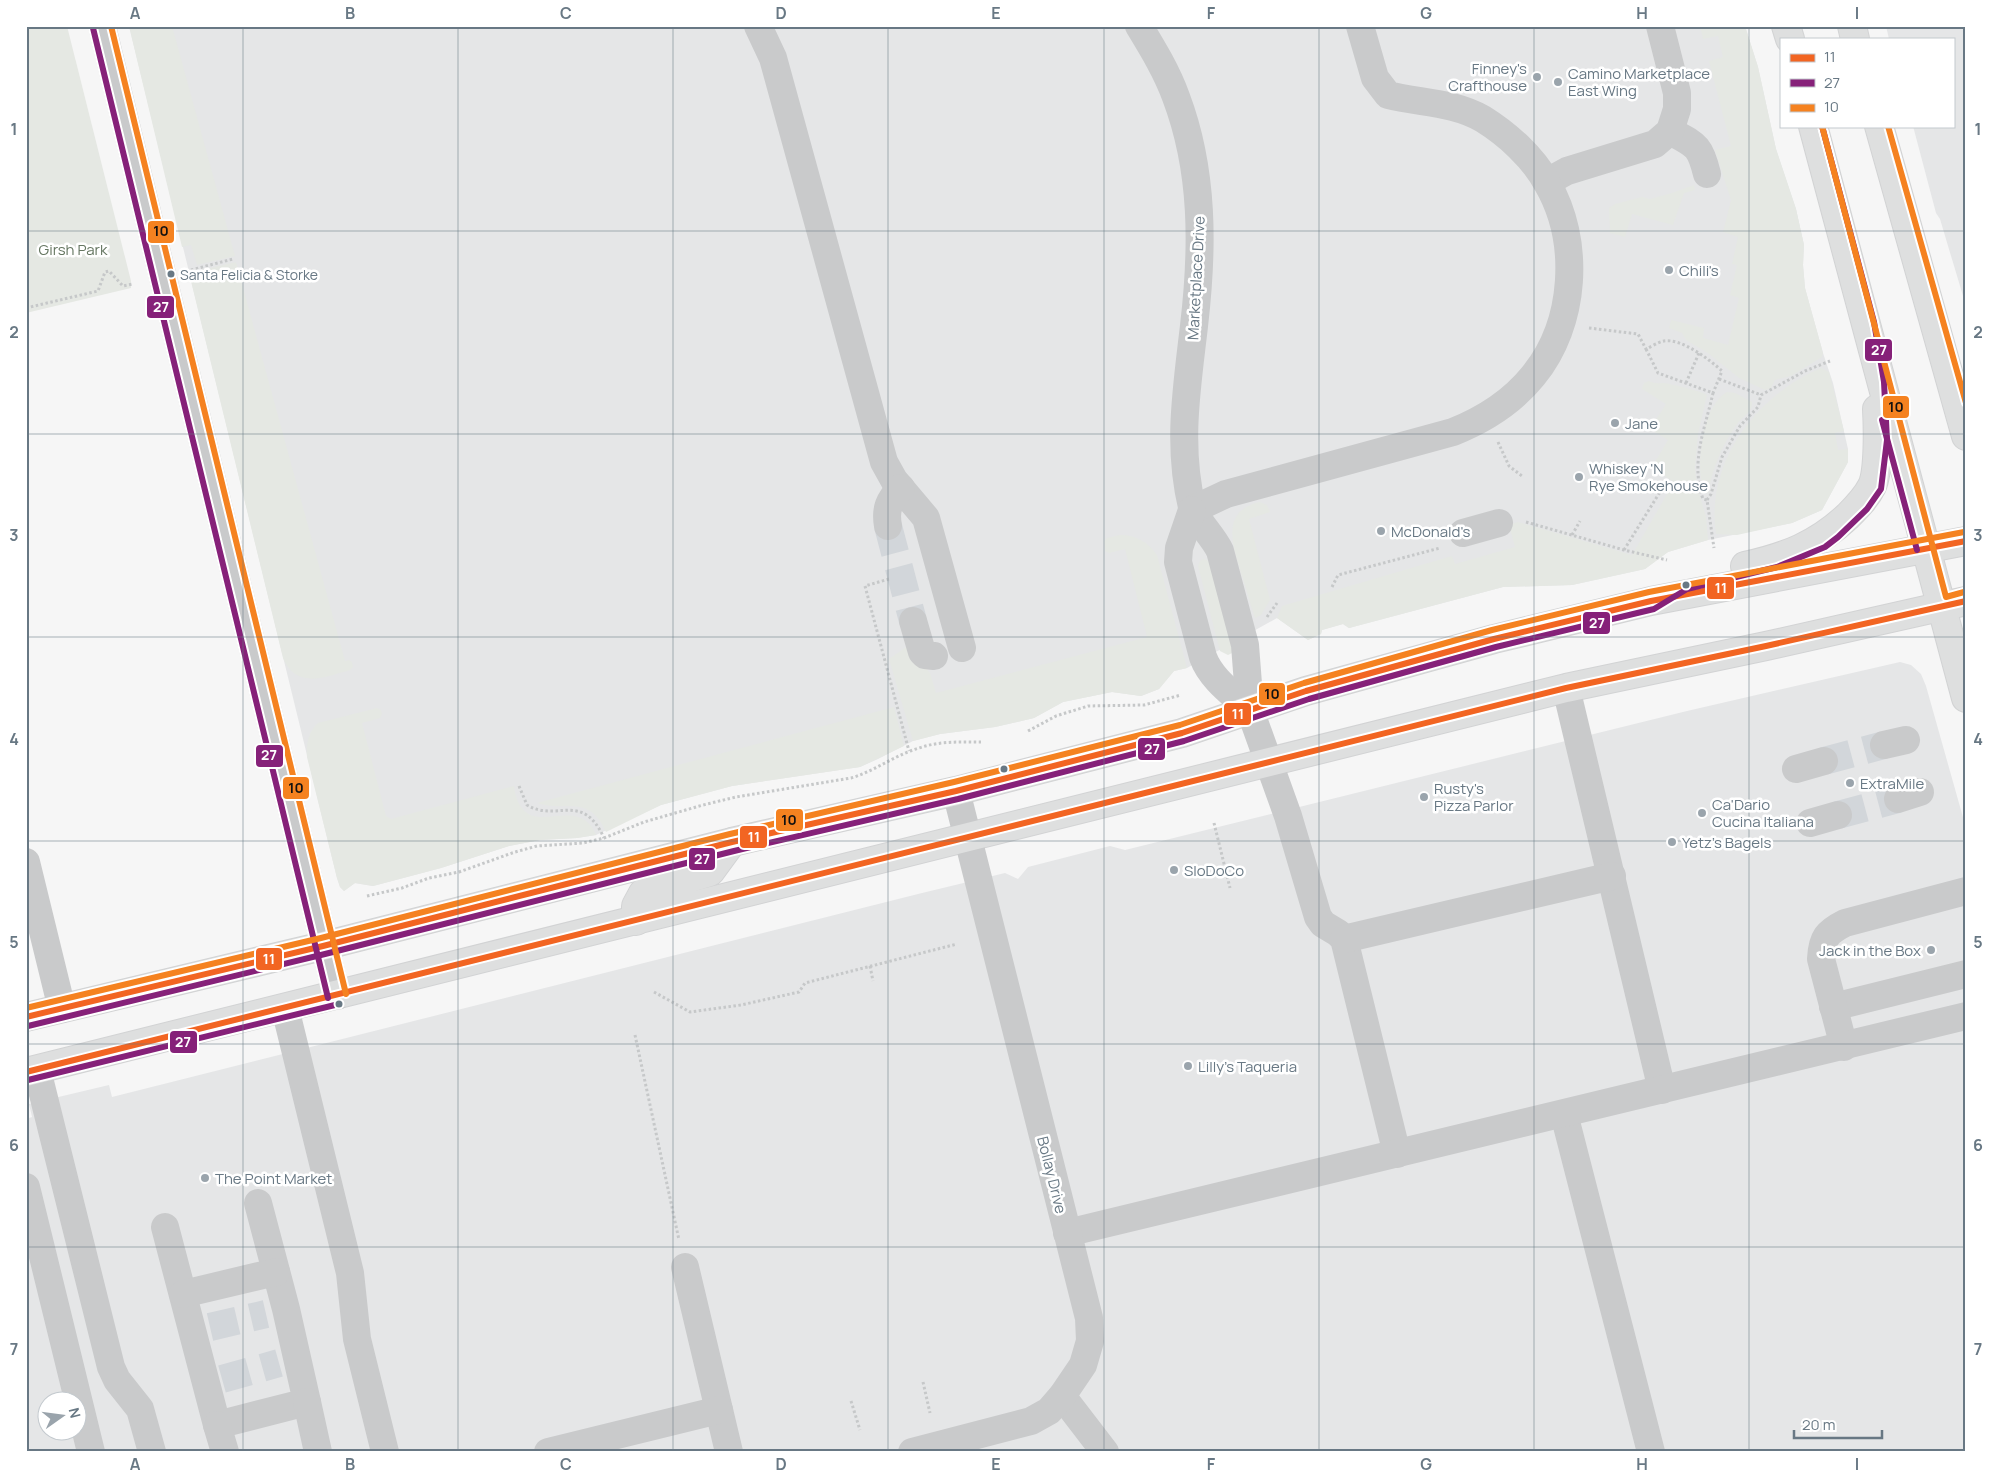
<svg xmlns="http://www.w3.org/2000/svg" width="1992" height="1478" font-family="Manrope,sans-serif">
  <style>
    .built { fill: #e5e6e7; fill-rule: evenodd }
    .green { fill: #e5e8e3 }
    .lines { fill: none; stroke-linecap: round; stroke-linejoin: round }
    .minor-tunnel { stroke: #d2d6da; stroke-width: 28; stroke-dasharray: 28 14; stroke-linecap: butt }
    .major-casing { stroke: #d2d3d4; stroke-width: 30 }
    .path { stroke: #c6c8c9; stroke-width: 3; stroke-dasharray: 2.5 2.5; stroke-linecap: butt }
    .minor { stroke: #c9cacb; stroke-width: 28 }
    .major { stroke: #dedfdf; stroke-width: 28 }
    .bus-1-casing { stroke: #fff; stroke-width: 10 }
    .bus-2-casing { stroke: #fff; stroke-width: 10 }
    .bus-3-casing { stroke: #fff; stroke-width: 10 }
    .bus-1 { stroke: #f26522; stroke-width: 6 }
    .bus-2 { stroke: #862179; stroke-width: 6 }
    .bus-3 { stroke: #f58220; stroke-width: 6 }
    .grid { fill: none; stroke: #687884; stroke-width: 1; stroke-opacity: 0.55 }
    .poi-dot { fill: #9aa4ac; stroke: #fff; stroke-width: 2 }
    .bus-dot { fill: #687884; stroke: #fff; stroke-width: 2 }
    .labels { text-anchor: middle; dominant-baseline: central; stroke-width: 5; stroke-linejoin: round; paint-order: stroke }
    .bus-label { font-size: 14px; fill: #687884; stroke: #fff; text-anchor: start }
    .poi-label { font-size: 15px; fill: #687884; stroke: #fff; text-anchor: start }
    .park-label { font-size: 15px; fill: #667762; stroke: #fff }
    .street-label { font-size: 15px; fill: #687884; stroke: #fff }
    .line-badge { stroke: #fff; stroke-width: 2 }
    .badge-label { font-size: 14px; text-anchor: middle; font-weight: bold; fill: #fff }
    .pale-badge-label { font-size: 14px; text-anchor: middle; font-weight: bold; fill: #111 }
    .neatline { fill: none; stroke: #687884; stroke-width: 2 }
    .grid-label { font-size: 16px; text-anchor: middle; font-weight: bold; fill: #687884 }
  </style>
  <rect width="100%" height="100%" fill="#f6f6f6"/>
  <!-- built -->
  <g class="built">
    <polygon points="129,26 1745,26 1758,67 1776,149 1796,209 1804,245 1803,265 1805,288 1823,353 1833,383 1848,449 1848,462 1822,510 1792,523 1708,540 1668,552 1645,569 1572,585 1503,587 1349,628 1343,624 1322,630 1321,634 1308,640 1277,618 1187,668 1174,671 1159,689 1141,696 1112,692 1063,702 1034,718 995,727 940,734 913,741 878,759 860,767 732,786 661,805 596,835 577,838 540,840 509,846 441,868 373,886 355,883 344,891 340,887 337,878"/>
    <polygon points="1886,26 1966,26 1966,306 1940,219 1936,213 1913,126 1953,126 1953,39 1889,39"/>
    <path d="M 1900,662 L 1911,665 L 1921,674 L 1926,686 L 1966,828 L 1966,1452 L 26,1452 L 26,1119 L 32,1117 L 29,1104 L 109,1085 L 112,1097 L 922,893 L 1005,873 L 1018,879 L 1028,867 L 1110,846 L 1125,850 L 1687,711 ZM 48,1400 L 78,1400 L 78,1430 L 48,1430 Z"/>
  </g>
  <!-- green -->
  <g class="green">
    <polygon points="26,26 67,26 131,281 131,288 26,313"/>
    <polygon points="129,26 172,26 235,256 197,265 191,245 182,247"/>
    <polygon points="1700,26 1745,26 1758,67 1776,149 1796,209 1804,245 1803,265 1805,288 1823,353 1822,357 1791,376 1775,380 1771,388 1765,390 1739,378 1708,353 1686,340 1682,333 1669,328 1671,320 1704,328 1703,338 1728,345 1739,298 1730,295 1737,265 1732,264 1738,237 1723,232 1731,200 1715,150 1731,146 1709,61 1723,57 1718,36 1703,39"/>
    <polygon points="1694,185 1695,190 1684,193 1673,225 1632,214 1625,237 1610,233 1609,208 1615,204 1642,197 1650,199 1672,193"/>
    <path d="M 236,262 L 345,661 L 349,660 L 352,662 L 353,667 L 350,670 C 325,677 297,690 283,658 L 189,273 Z"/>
    <path d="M 1821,368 L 1829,372 L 1844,431 L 1835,433 L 1838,450 L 1848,449 L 1848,462 L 1822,510 L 1792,523 L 1737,535 L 1716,534 C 1705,462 1757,395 1821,368 Z"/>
    <path d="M 1649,381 C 1655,384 1658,383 1665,383 C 1671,384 1704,392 1707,395 L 1698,434 L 1695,468 L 1697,486 L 1706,517 L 1708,540 L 1668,552 L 1645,569 L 1572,585 L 1503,587 L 1349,628 L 1343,624 L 1322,630 L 1321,634 L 1308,640 L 1277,618 L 1282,606 L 1452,556 L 1455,564 L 1515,547 L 1509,525 L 1518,522 L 1632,555 L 1674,482 L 1660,473 L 1663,467 L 1655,462 L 1668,440 L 1650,429 L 1666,404 L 1642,389 L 1644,383 Z"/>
    <path d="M 1727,392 L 1735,393 L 1752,402 C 1753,412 1742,417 1737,424 C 1722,445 1712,469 1708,494 L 1703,491 C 1696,464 1701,407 1727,392 Z"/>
    <path d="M 1259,502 L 1267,505 L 1270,512 L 1249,519 L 1270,600 L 1261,615 L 1255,618 C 1250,603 1246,588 1241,573 C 1233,545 1220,512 1259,502 Z"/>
    <path d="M 1120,535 C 1136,535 1148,542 1157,555 L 1187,668 L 1174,671 L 1159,689 L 1141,696 L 1112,692 L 1063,702 L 1034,718 L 995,727 L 940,734 L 913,741 L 889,659 L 912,643 L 914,654 L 930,673 L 936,693 L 1147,637 L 1125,549 L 1109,553 L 1105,551 L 1104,541 L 1107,538 Z"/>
    <polygon points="1203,559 1209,561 1233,648 1232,653 1228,655 1220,651 1198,566 1200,561"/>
    <path d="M 894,707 L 904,746 L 860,767 L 732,786 L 661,805 L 606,832 C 588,793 568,813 537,803 Z"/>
    <path d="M 377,708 L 381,710 L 382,714 L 380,718 L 362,723 L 386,816 L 391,819 L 514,786 C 515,794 517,802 522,808 C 539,832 580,796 596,835 L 577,838 L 540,840 L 509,846 L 441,868 L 373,886 L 355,883 L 344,891 L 340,887 L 337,878 L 307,757 C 306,744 308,732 318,723 Z"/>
  </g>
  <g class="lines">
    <!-- minor-tunnel -->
    <g class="minor-tunnel">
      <polyline points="888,526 913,621"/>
      <polyline points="1824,761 1884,745"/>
      <polyline points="1838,815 1898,799"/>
      <polyline points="210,1327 266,1314"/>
      <polyline points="222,1379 279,1363"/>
    </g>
    <!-- major casing -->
    <g class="major-casing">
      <g id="major">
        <polyline points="1786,26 1790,39"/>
        <polyline points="1852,26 1855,39"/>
        <polyline points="1813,126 1966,698"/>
        <polyline points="1879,126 1966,436"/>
        <path d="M 1745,566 C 1786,557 1817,545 1848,516 C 1857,507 1866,498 1872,486 C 1879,471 1878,427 1877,409"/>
        <polyline points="636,921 636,906 643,893 710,872 732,842"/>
        <polyline points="26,1017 323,946 732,842 956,791 1182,733 1306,691 1494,639 1651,601 1966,541"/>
        <polyline points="26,1072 1566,688 1766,646 1966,601"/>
      </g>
    </g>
    <!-- path -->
    <g class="path">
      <polyline points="191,270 233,259"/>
      <polyline points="26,308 98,291 105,272 109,271 123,286 133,284"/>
      <path d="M 1589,328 L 1638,334 L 1646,349 C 1651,347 1658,342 1664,341 C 1681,338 1709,359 1722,371 L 1713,393"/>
      <path d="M 1646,349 L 1658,373 L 1713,393 C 1705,429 1690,462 1703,499 L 1707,500 L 1714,548"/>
      <polyline points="1719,379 1761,395"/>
      <polyline points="1686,383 1699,353"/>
      <polyline points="1498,442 1509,466 1522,476"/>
      <polyline points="1707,500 1711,494 1722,457 1740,426 1758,407 1761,395 1805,371 1830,361"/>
      <polyline points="1526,522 1624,550 1667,560"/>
      <polyline points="1572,535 1580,521"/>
      <polyline points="1624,550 1660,492"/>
      <polyline points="889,579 865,586 909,751"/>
      <polyline points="1332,587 1338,575 1440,548"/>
      <polyline points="1267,617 1277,603"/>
      <polyline points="1028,731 1056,716 1088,706 1144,705 1181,695"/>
      <path d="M 519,786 L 527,805 C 557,823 582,790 604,838"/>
      <polyline points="1214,823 1230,888"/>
      <path d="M 367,896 L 402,888 L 429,878 L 459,872 L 515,852 L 537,846 L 583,843 L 604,838 L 644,822 L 703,805 L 736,797 L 851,778 C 875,771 895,755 919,748 C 939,741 960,742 981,742"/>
      <polyline points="870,966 873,981"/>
      <polyline points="654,992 690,1012 741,1005 799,992 805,983 957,944"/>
      <polyline points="635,1035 679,1240"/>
      <polyline points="923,1382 930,1413"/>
      <polyline points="851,1401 860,1430"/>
    </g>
    <!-- minor -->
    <g class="minor">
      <polyline points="102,26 337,996"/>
      <polyline points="758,26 773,58 884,462 894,480 926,518 962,648"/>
      <path d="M 1139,26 C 1153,49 1167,72 1176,97 C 1204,171 1203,249 1194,326 C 1187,387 1177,445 1192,507 C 1194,518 1214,537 1220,551 L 1245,645 L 1250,710 L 1288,816 L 1318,917 L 1323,924 L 1338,933 L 1344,939 L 1397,1154"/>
      <path d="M 1670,131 C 1696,145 1700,145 1707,174"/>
      <polyline points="1547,182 1567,171 1655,144 1670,131 1677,109 1677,93 1660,26"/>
      <path d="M 1192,510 L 1226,494 L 1453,432 C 1483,420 1512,402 1533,376 C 1576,324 1581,241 1547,183 C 1533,157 1507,134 1483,119 C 1454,102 1420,103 1388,95 L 1375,78 L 1360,26"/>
      <path d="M 1192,510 L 1179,548 L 1178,562 L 1203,657 C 1211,679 1233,694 1250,710"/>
      <path d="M 888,526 C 885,509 889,500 901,488"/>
      <polyline points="1463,533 1499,523"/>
      <polyline points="913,621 922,652 925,655 934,656"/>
      <polyline points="1566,688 1662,1090"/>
      <polyline points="1884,745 1906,740"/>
      <polyline points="1796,769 1824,761"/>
      <polyline points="1898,799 1920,792"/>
      <polyline points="1810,823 1838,815"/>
      <polyline points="26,862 62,1009"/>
      <polyline points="1344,939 1612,876"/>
      <polyline points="1833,1007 1966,974"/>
      <polyline points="285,1008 350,1273 357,1339 385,1452"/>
      <path d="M 1844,1047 L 1821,959 C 1822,938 1827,932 1845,923 L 1966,891"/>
      <polyline points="37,1070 111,1367 117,1380 140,1409 152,1452"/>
      <polyline points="1564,1114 1651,1452"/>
      <polyline points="26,1187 91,1452"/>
      <polyline points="165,1227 217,1425 307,1402 286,1309 258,1203"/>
      <polyline points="1067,1233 1966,1016"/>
      <polyline points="685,1267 729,1452"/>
      <polyline points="183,1294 276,1272"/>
      <polyline points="1062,1396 1105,1452"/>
      <polyline points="307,1402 318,1452"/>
      <polyline points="217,1425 225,1452"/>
      <polyline points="548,1452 719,1410"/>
      <polyline points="912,1452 1031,1421 1049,1411 1062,1396 1083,1365 1090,1341 1089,1318 956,791"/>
    </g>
    <!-- major -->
    <use href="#major" class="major"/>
    <!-- bus-1 casing -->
    <g class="bus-1-casing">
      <g id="bus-1">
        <polyline points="26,1017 323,946 732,842 956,791 1182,733 1306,691 1494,639 1651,601 1966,541"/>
        <polyline points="26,1072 1566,688 1766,646 1966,601"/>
      </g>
    </g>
    <!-- bus-2 casing -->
    <g class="bus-2-casing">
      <g id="bus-2">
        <polyline points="93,28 328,998"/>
        <polyline points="1882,420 1917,550"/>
        <polyline points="28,1026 325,954 734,851 958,799 1184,741 1309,699 1496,647 1654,609 1687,589 1777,567 1825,547 1838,537 1867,509 1881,489 1887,440 1884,382 1874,322 1822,126"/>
        <polyline points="28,1080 339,1004"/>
      </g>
    </g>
    <!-- bus-3 casing -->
    <g class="bus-3-casing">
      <g id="bus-3">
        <polyline points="111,26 346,994"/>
        <polyline points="1822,126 1946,597 1964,592"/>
        <polyline points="1888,126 1966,403"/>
        <polyline points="26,1008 321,938 730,834 954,782 1180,725 1304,683 1492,630 1649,592 1964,532"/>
      </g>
    </g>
    <!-- bus-1 -->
    <use href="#bus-1" class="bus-1"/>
    <!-- bus-2 -->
    <use href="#bus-2" class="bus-2"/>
    <!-- bus-3 -->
    <use href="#bus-3" class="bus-3"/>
  </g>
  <!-- grid -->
  <path class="grid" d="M 243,26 L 243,1452M 458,26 L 458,1452M 673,26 L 673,1452M 888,26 L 888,1452M 1104,26 L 1104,1452M 1319,26 L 1319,1452M 1534,26 L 1534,1452M 1749,26 L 1749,1452M 26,231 L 1966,231M 26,434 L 1966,434M 26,637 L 1966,637M 26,841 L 1966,841M 26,1044 L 1966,1044M 26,1247 L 1966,1247"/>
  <!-- markers -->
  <g class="poi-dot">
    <circle cx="1537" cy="77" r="5"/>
    <circle cx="1558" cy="82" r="5"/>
    <circle cx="1669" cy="270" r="5"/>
    <circle cx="1615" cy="423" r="5"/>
    <circle cx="1579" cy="477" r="5"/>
    <circle cx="1381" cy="531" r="5"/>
    <circle cx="1850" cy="783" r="5"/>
    <circle cx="1424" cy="797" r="5"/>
    <circle cx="1702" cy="813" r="5"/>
    <circle cx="1672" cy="842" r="5"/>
    <circle cx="1174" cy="870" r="5"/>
    <circle cx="1931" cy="950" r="5"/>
    <circle cx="1188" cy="1066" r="5"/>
    <circle cx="205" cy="1178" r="5"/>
  </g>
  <g class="bus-dot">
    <circle cx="171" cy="274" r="4.5"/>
    <circle cx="1686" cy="585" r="4.5"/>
    <circle cx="1004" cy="769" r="4.5"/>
    <circle cx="339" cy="1004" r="4.5"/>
  </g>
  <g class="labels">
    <!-- bus labels -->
    <g class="bus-label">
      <text x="180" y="274">Santa Felicia &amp; Storke</text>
    </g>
    <!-- poi labels -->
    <g class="poi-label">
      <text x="1527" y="68" text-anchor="end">Finney's<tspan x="1527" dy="17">Crafthouse</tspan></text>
      <text x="1568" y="73">Camino Marketplace<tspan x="1568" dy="17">East Wing</tspan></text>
      <text x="1679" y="270">Chili's</text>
      <text x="1625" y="423">Jane</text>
      <text x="1589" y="468">Whiskey 'N<tspan x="1589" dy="17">Rye Smokehouse</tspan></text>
      <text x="1391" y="531">McDonald's</text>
      <text x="1860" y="783">ExtraMile</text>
      <text x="1434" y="788">Rusty's<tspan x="1434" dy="17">Pizza Parlor</tspan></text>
      <text x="1712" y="804">Ca'Dario<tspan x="1712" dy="17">Cucina Italiana</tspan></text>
      <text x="1682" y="842">Yetz's Bagels</text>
      <text x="1184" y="870">SloDoCo</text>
      <text x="1921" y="950" text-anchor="end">Jack in the Box</text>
      <text x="1198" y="1066">Lilly's Taqueria</text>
      <text x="215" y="1178">The Point Market</text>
    </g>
    <!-- park labels -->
    <g class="park-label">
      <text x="73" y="249">Girsh Park</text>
    </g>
    <!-- street labels -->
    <g class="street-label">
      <text transform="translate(1196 278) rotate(-87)">Marketplace Drive</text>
      <text transform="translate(1052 1175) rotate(76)">Bollay Drive</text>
    </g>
  </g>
  <g class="line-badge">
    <rect x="147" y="220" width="28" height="24" rx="5" fill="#f58220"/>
    <rect x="146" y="295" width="29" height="24" rx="5" fill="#862179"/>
    <rect x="1864" y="338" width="29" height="24" rx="5" fill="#862179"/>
    <rect x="1882" y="395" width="28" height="24" rx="5" fill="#f58220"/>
    <rect x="1706" y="576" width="29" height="24" rx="5" fill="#f26522"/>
    <rect x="1582" y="611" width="29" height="24" rx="5" fill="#862179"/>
    <rect x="1258" y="682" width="28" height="24" rx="5" fill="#f58220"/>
    <rect x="1223" y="702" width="29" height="24" rx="5" fill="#f26522"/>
    <rect x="1137" y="737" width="29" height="24" rx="5" fill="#862179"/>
    <rect x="255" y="744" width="29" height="24" rx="5" fill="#862179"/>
    <rect x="282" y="776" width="28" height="24" rx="5" fill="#f58220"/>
    <rect x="775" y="808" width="29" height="24" rx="5" fill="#f58220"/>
    <rect x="739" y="825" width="29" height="24" rx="5" fill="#f26522"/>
    <rect x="688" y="847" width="28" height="24" rx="5" fill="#862179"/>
    <rect x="255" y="947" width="28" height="24" rx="5" fill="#f26522"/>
    <rect x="169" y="1030" width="29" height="24" rx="5" fill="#862179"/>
  </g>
  <g class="badge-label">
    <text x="161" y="312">27</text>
    <text x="1879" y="355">27</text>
    <text x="1721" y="593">11</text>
    <text x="1597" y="628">27</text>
    <text x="1238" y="719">11</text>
    <text x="1152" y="754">27</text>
    <text x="269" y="760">27</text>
    <text x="754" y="842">11</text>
    <text x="702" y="864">27</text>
    <text x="269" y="964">11</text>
    <text x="183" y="1047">27</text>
  </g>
  <g class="pale-badge-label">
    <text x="161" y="236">10</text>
    <text x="1896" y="412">10</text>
    <text x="1272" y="699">10</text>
    <text x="296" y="793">10</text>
    <text x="789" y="825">10</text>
  </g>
  <!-- border -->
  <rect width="1992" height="1478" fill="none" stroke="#ffffff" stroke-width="55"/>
  <!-- legend -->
  <rect x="1780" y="38" width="175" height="90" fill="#ffffff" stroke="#c3c9ce"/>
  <rect x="1790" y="54" width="25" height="8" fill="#f26522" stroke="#c3c9ce"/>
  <text x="1824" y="62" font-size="15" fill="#687884">11</text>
  <rect x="1790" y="79" width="25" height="8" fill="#862179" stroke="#c3c9ce"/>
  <text x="1824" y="88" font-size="15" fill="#687884">27</text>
  <rect x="1790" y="104" width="25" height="8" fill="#f58220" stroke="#c3c9ce"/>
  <text x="1824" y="112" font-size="15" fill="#687884">10</text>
  <!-- north arrow -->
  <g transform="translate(62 1416) rotate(76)"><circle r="24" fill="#ffffff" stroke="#c3c9ce"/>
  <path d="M0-4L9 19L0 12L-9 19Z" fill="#9aa4ac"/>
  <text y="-8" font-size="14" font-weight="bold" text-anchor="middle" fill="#687884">N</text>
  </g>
  <!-- scale -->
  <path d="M1794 1430v8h88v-8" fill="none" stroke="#687884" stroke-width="2.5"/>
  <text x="1802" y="1430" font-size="15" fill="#687884" stroke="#ffffff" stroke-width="4" paint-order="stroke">20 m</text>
  <rect x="28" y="28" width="1936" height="1422" class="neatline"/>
  <g class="grid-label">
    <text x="135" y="19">A</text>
    <text x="350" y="19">B</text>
    <text x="566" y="19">C</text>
    <text x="781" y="19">D</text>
    <text x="996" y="19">E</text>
    <text x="1211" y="19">F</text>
    <text x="1426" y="19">G</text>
    <text x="1642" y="19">H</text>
    <text x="1857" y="19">I</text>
    <text x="14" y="135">1</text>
    <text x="1978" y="135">1</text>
    <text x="14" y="338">2</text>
    <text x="1978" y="338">2</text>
    <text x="14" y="541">3</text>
    <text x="1978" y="541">3</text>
    <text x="14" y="745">4</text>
    <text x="1978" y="745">4</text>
    <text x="14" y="948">5</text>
    <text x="1978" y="948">5</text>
    <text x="14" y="1151">6</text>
    <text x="1978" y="1151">6</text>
    <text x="14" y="1355">7</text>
    <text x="1978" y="1355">7</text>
    <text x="135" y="1470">A</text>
    <text x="350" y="1470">B</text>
    <text x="566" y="1470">C</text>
    <text x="781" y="1470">D</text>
    <text x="996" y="1470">E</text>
    <text x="1211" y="1470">F</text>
    <text x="1426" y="1470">G</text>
    <text x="1642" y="1470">H</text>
    <text x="1857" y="1470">I</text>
  </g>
</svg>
